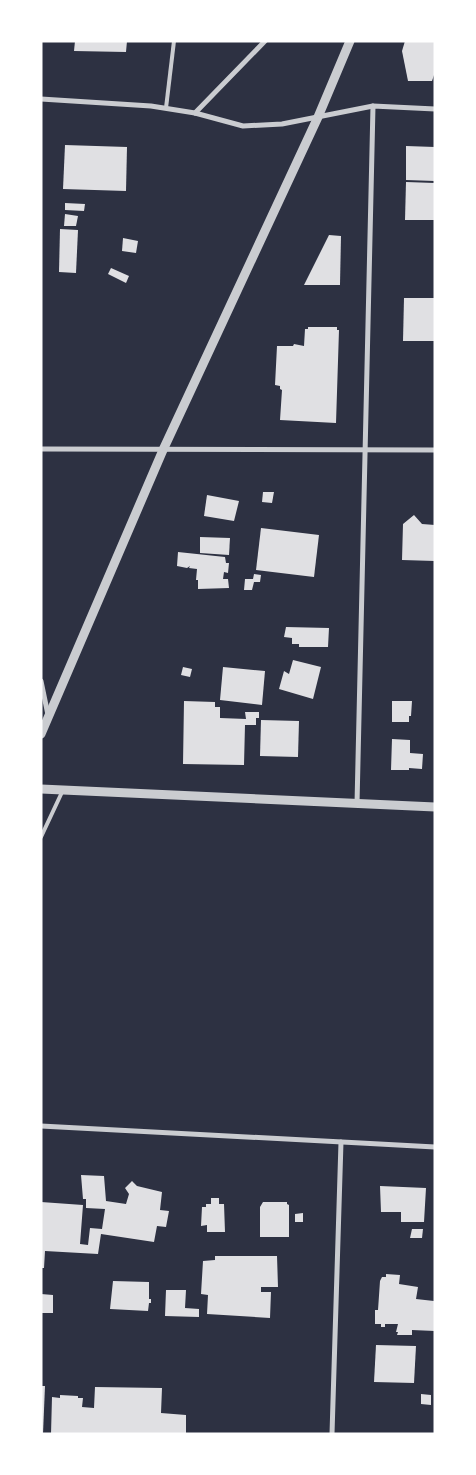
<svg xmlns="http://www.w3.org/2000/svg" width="476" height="1475" font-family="Figtree,sans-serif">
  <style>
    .building { fill: #e0e0e3 }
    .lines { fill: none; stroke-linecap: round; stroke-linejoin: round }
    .service { stroke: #caccd0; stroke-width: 4 }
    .minor { stroke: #caccd0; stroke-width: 5 }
    .tertiary { stroke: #caccd0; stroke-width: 9 }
  </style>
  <rect width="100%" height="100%" fill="#2d3142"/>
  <!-- building -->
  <g class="building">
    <polygon points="75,41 127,41 126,52 74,51"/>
    <polygon points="405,41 435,41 435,72 432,81 408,81 402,51"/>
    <polygon points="65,145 127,147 126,191 63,189"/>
    <polygon points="406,146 435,147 435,181 406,180"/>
    <polygon points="406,182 435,183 435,220 405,220"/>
    <polygon points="65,203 85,204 84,211 65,210"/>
    <polygon points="65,214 78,216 76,226 64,226"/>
    <polygon points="60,229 78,230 76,273 59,272"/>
    <polygon points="329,235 341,236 340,285 304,285"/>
    <polygon points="123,238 138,241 136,253 122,251"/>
    <polygon points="111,268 129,276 126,283 108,274"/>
    <polygon points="404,298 435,298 435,341 403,341"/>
    <polygon points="308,327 337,327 337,330 339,330 336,423 280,420 282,390 280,389 280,386 275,385 277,346 293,346 294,344 304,346 305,329 308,329"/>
    <polygon points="263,492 274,492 272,503 262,502"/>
    <polygon points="207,495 239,501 234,521 204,516"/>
    <polygon points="414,515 422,524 435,525 435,561 402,560 403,524"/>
    <polygon points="261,528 319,535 314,577 256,570"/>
    <polygon points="200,537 230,538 229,555 200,553"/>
    <polygon points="178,552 225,557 226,563 229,563 228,573 224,572 223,579 228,579 229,588 198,589 198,580 196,580 197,569 189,568 190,566 187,568 177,566"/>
    <polygon points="254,574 261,575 260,582 254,582 252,590 244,590 245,579 253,579"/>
    <polygon points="286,627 329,628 328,647 299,647 299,644 292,644 292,638 284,637"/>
    <polygon points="293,660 321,667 313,699 279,689 284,671 289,674"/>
    <polygon points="183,667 192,669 190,677 181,675"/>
    <polygon points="223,667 265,671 262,705 220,700"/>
    <polygon points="184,701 215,702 215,707 220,707 220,718 246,719 245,712 259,712 259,718 256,718 256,725 245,725 244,765 183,764"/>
    <polygon points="392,701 412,701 411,716 409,716 409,722 392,722"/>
    <polygon points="261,720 299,721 298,757 260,756"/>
    <polygon points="392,739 410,740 410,753 423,754 422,769 409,768 409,770 391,770"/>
    <polygon points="81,1175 104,1176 106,1201 126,1204 129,1194 125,1188 132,1181 137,1186 162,1192 160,1210 169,1211 166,1227 157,1226 154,1242 101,1234 98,1254 45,1251 44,1268 41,1268 41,1202 83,1205 80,1244 88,1245 90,1228 102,1229 105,1209 86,1208 86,1199 83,1199"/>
    <polygon points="380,1186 426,1188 424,1222 401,1222 401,1212 381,1212"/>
    <polygon points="211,1198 219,1198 219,1204 224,1204 225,1232 207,1232 207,1225 201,1226 202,1207 206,1207 206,1204 211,1204"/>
    <polygon points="263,1202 287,1202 287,1204 289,1205 289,1237 260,1237 260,1207"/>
    <polygon points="303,1213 303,1222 295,1222 295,1214"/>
    <polygon points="412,1229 423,1229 422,1238 410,1238"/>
    <polygon points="215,1256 277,1256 278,1287 261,1287 261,1292 271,1292 270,1318 207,1314 208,1295 201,1294 203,1261 215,1260"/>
    <polygon points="386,1274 400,1275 399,1284 418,1287 416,1299 434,1301 435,1331 412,1330 412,1335 397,1335 398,1332 396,1332 398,1324 385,1324 385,1327 381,1327 381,1324 375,1324 375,1310 378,1310 380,1281 382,1277 386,1277"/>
    <polygon points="113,1281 149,1282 149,1299 151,1299 151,1303 149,1303 148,1311 110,1309"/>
    <polygon points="166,1290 186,1290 185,1308 199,1309 199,1317 165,1316"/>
    <polygon points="41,1294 53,1295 53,1313 41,1313"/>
    <polygon points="376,1345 416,1346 414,1383 374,1382"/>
    <polygon points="41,1386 45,1386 43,1434 41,1434"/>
    <polygon points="95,1387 162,1388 161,1413 186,1415 186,1434 51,1434 52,1397 60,1398 60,1395 78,1396 78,1398 83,1398 82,1407 94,1408"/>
    <polygon points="421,1394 431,1395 431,1405 421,1404"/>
  </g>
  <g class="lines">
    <!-- service -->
    <g class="service">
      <polyline points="166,108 174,41"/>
      <polyline points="41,837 63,790"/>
    </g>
    <!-- minor -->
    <g class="minor">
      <polyline points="41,99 151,106 195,113 243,126 282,124 373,106 435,109"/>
      <polyline points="195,113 265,41"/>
      <polyline points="41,449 435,450"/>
      <polyline points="41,681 48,715"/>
      <polyline points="357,804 373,106"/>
      <polyline points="41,1126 435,1147"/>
      <polyline points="332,1434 341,1142"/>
    </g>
    <!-- tertiary -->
    <g class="tertiary">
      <polyline points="41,734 163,450 318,117 350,41"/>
      <polyline points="41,789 435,807"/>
    </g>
  </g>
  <!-- border -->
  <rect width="476" height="1475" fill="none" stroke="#ffffff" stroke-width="85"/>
</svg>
